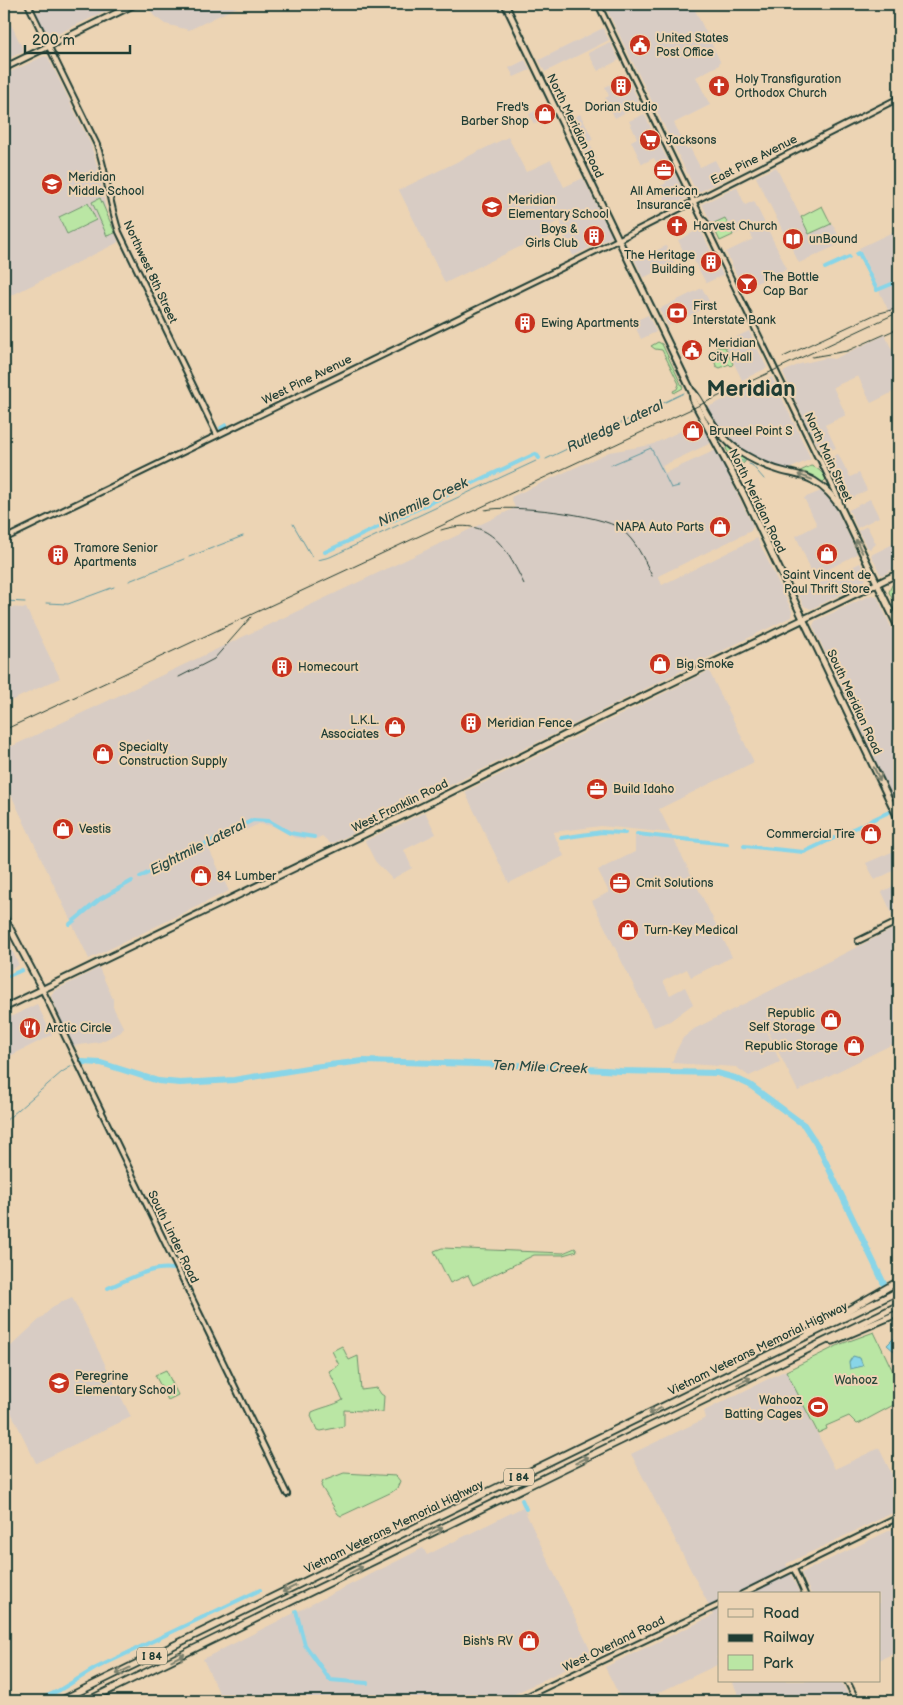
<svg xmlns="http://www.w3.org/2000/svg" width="903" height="1705" font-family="'Balsamiq Sans',sans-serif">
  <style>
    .built { fill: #d8ccc4 }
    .green { fill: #bae6a4; stroke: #6c926c }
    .water { fill: #88d5e8; stroke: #5e98a0 }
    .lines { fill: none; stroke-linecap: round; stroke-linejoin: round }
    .stream { stroke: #5e98a0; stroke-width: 1 }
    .canal { stroke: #88d5e8; stroke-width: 4 }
    .river { stroke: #88d5e8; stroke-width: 6 }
    .minor-casing { stroke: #1f3d34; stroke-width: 8 }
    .major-casing { stroke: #1f3d34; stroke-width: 9 }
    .highway-casing { stroke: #1f3d34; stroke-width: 9 }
    .minor { stroke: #ecd4b4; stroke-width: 4 }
    .major { stroke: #ecd4b4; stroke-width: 5 }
    .highway { stroke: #ecd4b4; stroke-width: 5.5 }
    .rail { stroke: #1f3d34; stroke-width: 1 }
    .oneway { stroke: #7b816e }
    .labels { text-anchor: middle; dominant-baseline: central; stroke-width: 4; stroke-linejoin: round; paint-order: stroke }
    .shield { fill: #ecd4b4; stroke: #5c6a5a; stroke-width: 1 }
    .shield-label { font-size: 11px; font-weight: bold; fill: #1f3d34 }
    .poi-label { font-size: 12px; fill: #1f3d34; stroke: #ecd4b4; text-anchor: start }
    .street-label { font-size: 12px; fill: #1f3d34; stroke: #ecd4b4 }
    .park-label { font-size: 12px; fill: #27453a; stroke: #ecd4b4 }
    .water-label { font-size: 14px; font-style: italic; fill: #2a4c46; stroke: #ecd4b4 }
    .town-label { font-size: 22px; font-weight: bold; fill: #1f3d34; stroke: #ecd4b4 }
  </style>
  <rect width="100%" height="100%" fill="#ecd4b4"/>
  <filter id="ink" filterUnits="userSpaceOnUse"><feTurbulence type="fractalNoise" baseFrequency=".02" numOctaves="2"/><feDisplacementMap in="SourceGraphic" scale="10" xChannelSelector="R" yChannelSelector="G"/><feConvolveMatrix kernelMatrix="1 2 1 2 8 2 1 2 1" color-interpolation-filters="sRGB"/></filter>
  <g filter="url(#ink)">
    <!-- built -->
    <g class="built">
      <polygon points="55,4 121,4 49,38 36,13"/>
      <polygon points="150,4 243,4 189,30 165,24 154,16 149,8"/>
      <polygon points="604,4 692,4 720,61 719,65 696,77 710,105 674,123 687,149 690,148 700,167 715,160 725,179 697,193"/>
      <polygon points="4,10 24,51 4,61"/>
      <polygon points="603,28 609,40 545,72 539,60"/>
      <polygon points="610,42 619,60 598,71 588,53"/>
      <polygon points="44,56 48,57 91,145 98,169 107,215 118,241 117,243 4,299 4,75"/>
      <polygon points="525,60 530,70 514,77 509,68"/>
      <polygon points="627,76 640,105 615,118 605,98 609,96 605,87"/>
      <polygon points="547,105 552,115 534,124 529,114"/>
      <polygon points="580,114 593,139 589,142 597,159 589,163 568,120"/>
      <polygon points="644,114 687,198 668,207 659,187 666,183 654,158 642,164 631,141 637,138 629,121"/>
      <polygon points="508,137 526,172 551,160 564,187 583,178 612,237 573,256 562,231 561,220 551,225 554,235 537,242 536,239 445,283 399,190"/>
      <polygon points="776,167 809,234 831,224 834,227 842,243 799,263 756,177"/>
      <polygon points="737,187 745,205 754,201 787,269 743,289 726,252 753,239 748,228 733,235 725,218 712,224 702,204"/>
      <polygon points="700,229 723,275 706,283 691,255 686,257 678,240"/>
      <polygon points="899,229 899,307 889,312 859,248"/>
      <polygon points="666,246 674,263 643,278 635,260"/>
      <polygon points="702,288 709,301 705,303 707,307 668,326 659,309"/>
      <polygon points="648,315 656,332 641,339 633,322"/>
      <polygon points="749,331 767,368 742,380 724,343"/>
      <polygon points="885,335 899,365 899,389 871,403 858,376 833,387 846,415 825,425 836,448 822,453 808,428 783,372 800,364 826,358 834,359"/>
      <polygon points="772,377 811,459 789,469 762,461 740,448 722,430 710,414 708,407"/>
      <polygon points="700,422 713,442 662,466 665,473 716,450 753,526 751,531 658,576 662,585 757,538 792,611 791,617 331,844 322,836 316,839 295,838 273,826 259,824 208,847 229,891 89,959 4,780 4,750 515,508 511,497 609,452 651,445"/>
      <polygon points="838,454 850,477 859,473 867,490 847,501 844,500 825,460"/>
      <polygon points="821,491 834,505 857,553 855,555 814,577 796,536 817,525 804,498"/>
      <polygon points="870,499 879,517 857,528 849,510"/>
      <polygon points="867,526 876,544 870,549 867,547 858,531"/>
      <polygon points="899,541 899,566 883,575 880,574 871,555"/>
      <polygon points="860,563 867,575 864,583 811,609 804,606 798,594"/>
      <polygon points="871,595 877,596 899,645 899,792 892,796 813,626 815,621"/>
      <polygon points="4,607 26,608 60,678 4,704"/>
      <polygon points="709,671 754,762 659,809 671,833 601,826 553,832 564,856 509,883 465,792"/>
      <polygon points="425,812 436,834 404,850 412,868 392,879 375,861 365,841"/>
      <polygon points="635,836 674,840 732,957 691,977 687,969 663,981 670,995 685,987 693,1004 670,1021 654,1027 592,901 609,892 598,870 635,852"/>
      <polygon points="899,849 899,868 875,880 866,863"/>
      <polygon points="899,883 899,915 894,918 882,892"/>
      <polygon points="899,926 899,1041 798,1091 761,1017 780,1062 749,1076 736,1067 672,1063 675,1053 683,1038 694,1029"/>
      <polygon points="4,933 19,965 4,973"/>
      <polygon points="99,968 113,999 113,1007 123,1027 122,1030 121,1032 100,1042 72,1046 51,996 54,991"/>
      <polygon points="37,1004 52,1035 4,1059 4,1020"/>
      <polygon points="72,1297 131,1417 36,1463 4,1398 4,1350 11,1346 54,1306"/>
      <polygon points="786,1370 835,1469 879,1448 899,1489 899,1510 786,1564 800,1594 719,1594 719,1655 716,1657 719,1664 641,1701 622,1701 605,1667 714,1615 631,1454 706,1418 704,1411"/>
      <polygon points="523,1507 593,1656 500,1701 223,1701 203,1659 423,1548 427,1555"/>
      <polygon points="899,1526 899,1651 879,1660 879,1594 811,1594 801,1573"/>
      <polygon points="732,1681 841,1681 851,1701 762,1701 738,1694"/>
    </g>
    <!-- green -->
    <g class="green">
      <polygon points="100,198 115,233 107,236 92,202"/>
      <polygon points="88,203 96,220 67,234 59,217"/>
      <polygon points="822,206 831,224 809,234 801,217"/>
      <polygon points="725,218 733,235 720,241 712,224"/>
      <polygon points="658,342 662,344 683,388 674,393 673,391 677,389 679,384 662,350 655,349 651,346"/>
      <polygon points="717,347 725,347 733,364 731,366 729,364 720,368 716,366 713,356"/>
      <polygon points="727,446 746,460 744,463 734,467 730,460 732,457 726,449"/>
      <path d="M 811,466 C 817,467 824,474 826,479 L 822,483 L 798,472 Z"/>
      <polygon points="899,581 899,613 889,592 892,585"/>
      <polygon points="442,1248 563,1253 575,1248 577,1251 563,1255 534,1255 473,1285 468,1275 450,1283 434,1251"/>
      <polygon points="874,1332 899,1384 899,1402 860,1423 857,1424 849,1416 826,1426 827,1429 818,1433 786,1371 841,1344"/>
      <path d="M 342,1346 L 349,1360 L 358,1356 L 361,1390 L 377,1388 L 381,1394 L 384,1396 L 383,1412 L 344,1410 L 344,1426 L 321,1431 L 317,1430 L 311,1416 L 312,1412 C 323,1407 333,1406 343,1400 L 329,1371 L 339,1365 L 332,1351 Z"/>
      <polygon points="166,1370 178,1395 168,1400 155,1375"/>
      <polygon points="344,1473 396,1476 400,1481 397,1488 392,1492 341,1516 338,1514 321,1486 323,1481"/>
    </g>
    <!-- water -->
    <g class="water">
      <polygon points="894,1338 899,1343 899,1362 895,1362 895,1352 887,1345"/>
      <polygon points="853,1356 860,1358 863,1366 850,1369 849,1362"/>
    </g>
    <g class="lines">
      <!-- stream -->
      <g class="stream">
        <polyline points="546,459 684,393"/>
        <polyline points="732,461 744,461"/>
        <polyline points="749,464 752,465 764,479"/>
        <polyline points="611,465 651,448 671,488 679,486"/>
        <polyline points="293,524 312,557"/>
        <polyline points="189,557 243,536"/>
        <polyline points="318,560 330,557 536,461"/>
        <polyline points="129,581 184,559"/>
        <polyline points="4,601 25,602"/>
        <polyline points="46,603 68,604 114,587"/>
        <polyline points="4,1122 62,1072 72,1066"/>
      </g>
      <!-- canal -->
      <g class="canal">
        <polyline points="857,254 859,253 863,261"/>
        <polyline points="864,264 877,290 899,281"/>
        <polyline points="825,268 849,257"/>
        <polyline points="221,428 226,425"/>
        <polyline points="325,552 533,455 536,454 539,458"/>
        <polyline points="637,834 727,844"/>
        <polyline points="561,838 602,832 625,833"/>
        <polyline points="744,846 804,852 889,812"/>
        <polyline points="140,877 253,820 269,821 290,833 314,837"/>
        <polyline points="70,924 100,899 132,881"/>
        <polyline points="4,978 22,970"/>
        <path d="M 108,1288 C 128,1280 150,1266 173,1269"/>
        <polyline points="522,1500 526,1509"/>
        <polyline points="296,1611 305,1645 330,1680 367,1683"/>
        <polyline points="751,1698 758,1701"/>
        <polyline points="36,1701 58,1691 96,1668 260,1590"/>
      </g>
      <!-- river -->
      <polyline class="river" points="82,1062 101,1063 158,1081 180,1083 234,1080 313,1067 363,1061 515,1065 621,1071 717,1073 735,1078 750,1085 804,1125 819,1148 886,1288"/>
      <!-- minor casing -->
      <g class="minor-casing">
        <g id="minor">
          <path d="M 28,4 L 97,145 C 107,173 109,203 119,232 L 217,435"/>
          <polyline points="598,4 702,219 702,222 706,230 708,231"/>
          <path d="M 702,219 C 709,223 707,228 709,233 L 817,456 L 820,459 L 837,495 L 841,506"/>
          <polyline points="4,539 574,262 899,98"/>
          <polyline points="858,941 899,921"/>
          <polyline points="42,989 287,1494"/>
          <polyline points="794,1569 805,1594"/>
          <polyline points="742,1594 899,1517"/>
          <polyline points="847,1681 857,1701"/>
          <polyline points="517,1701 719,1605"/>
        </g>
      </g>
      <!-- major casing -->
      <g class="major-casing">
        <g id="major">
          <polyline points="505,4 692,392 693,400 744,495 899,820"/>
          <polyline points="4,68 135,4"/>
          <path d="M 693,392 C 700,400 703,409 709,418 C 717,431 728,443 740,452 C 753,460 767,467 782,471 C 793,474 804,475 814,481 C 826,488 833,497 841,508 L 899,629"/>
          <polyline points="4,917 42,989"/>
          <polyline points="4,1008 423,806 597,719 899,573"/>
        </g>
      </g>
      <!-- highway casing -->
      <g class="highway-casing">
        <g id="highway">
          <polyline points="808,1333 899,1281"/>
          <polyline points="833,1341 899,1313"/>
          <polyline points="60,1701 899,1291"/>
          <polyline points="87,1701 899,1305"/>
        </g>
      </g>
      <!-- minor -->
      <use href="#minor" class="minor"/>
      <!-- major -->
      <use href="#major" class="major"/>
      <!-- highway -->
      <use href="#highway" class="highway"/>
      <!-- rail -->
      <g class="rail">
        <polyline points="783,357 876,314 899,308"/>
        <polyline points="812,357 847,351 899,328"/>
        <path d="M 485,510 C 510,504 601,514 621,529 C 636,541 644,559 652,576"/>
        <path d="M 441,530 C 489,515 506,547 524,584"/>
        <polyline points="179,677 214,659 251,617"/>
        <polyline points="4,730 899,312"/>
      </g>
    </g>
    <!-- one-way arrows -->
    <defs><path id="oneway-shaft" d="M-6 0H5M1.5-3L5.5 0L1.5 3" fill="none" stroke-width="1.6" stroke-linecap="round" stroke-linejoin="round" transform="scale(1.25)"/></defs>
    <g class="oneway">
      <use href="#oneway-shaft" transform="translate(805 477) rotate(-160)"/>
      <use href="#oneway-shaft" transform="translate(859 546) rotate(-116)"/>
      <use href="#oneway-shaft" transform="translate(877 774) rotate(65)"/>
      <use href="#oneway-shaft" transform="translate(744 1381) rotate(-26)"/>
      <use href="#oneway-shaft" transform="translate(655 1411) rotate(154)"/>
      <use href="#oneway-shaft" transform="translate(582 1460) rotate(-26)"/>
      <use href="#oneway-shaft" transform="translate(436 1531) rotate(-26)"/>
      <use href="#oneway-shaft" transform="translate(356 1570) rotate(-26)"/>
      <use href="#oneway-shaft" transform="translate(289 1589) rotate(154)"/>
      <use href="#oneway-shaft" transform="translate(178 1657) rotate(-26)"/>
      <use href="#oneway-shaft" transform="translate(123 1671) rotate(154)"/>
    </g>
  </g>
  <!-- icons -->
  <defs>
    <g id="civic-disc" transform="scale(1.125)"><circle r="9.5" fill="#c8321e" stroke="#ecd4b4"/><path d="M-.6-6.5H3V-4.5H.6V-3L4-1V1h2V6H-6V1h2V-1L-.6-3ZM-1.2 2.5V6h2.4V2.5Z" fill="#fff"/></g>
    <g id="building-disc" transform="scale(1.125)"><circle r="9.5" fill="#c8321e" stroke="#ecd4b4"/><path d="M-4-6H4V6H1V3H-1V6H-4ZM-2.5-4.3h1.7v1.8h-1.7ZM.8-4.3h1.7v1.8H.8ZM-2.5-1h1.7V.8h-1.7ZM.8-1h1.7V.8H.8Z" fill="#fff"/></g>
    <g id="church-disc" transform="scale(1.125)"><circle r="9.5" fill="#c8321e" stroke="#ecd4b4"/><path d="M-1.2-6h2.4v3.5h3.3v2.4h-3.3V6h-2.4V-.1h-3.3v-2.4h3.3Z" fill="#fff"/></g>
    <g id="shop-disc" transform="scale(1.125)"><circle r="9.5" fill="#c8321e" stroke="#ecd4b4"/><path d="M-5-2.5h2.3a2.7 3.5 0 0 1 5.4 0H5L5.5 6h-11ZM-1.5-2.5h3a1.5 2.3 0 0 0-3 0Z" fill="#fff"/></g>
    <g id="supermarket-disc" transform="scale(1.125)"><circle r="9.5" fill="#c8321e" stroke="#ecd4b4"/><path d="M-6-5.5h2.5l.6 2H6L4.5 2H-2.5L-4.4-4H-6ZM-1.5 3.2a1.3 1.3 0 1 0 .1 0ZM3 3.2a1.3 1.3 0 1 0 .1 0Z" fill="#fff"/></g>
    <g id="office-disc" transform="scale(1.125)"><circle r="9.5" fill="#c8321e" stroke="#ecd4b4"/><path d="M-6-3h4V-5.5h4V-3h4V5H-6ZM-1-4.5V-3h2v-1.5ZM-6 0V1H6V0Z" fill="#fff"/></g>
    <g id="school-disc" transform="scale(1.125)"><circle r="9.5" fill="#c8321e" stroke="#ecd4b4"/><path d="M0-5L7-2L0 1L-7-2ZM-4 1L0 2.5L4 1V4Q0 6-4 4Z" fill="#fff"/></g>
    <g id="library-disc" transform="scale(1.125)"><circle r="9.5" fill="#c8321e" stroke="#ecd4b4"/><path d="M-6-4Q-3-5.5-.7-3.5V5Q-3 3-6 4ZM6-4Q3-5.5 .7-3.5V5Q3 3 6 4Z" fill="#fff"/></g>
    <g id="bar-disc" transform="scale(1.125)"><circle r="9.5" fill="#c8321e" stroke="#ecd4b4"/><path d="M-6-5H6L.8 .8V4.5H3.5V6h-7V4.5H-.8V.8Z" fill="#fff"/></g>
    <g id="bank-disc" transform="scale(1.125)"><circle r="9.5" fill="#c8321e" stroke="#ecd4b4"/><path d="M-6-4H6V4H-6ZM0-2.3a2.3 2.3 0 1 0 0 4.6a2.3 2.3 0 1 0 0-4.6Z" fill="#fff"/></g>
    <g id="restaurant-disc" transform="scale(1.125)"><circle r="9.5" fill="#c8321e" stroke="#ecd4b4"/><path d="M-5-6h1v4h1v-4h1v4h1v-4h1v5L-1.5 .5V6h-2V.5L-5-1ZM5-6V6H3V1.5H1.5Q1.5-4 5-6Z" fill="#fff"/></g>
    <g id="stadium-disc" transform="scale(1.125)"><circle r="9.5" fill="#c8321e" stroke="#ecd4b4"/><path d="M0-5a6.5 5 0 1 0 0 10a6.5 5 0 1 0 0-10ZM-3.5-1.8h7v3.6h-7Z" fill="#fff"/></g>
  </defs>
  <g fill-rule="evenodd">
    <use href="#civic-disc" x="640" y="45"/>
    <use href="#building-disc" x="621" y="86"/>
    <use href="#church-disc" x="719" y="86"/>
    <use href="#shop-disc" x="545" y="114"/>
    <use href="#supermarket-disc" x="650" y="140"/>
    <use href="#office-disc" x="664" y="170"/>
    <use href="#school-disc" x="52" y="184"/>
    <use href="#school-disc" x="492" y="207"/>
    <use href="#church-disc" x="677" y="226"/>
    <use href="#building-disc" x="594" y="236"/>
    <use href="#library-disc" x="793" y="239"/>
    <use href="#building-disc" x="711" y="262"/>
    <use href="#bar-disc" x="747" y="284"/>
    <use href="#bank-disc" x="677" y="313"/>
    <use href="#building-disc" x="525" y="323"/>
    <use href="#civic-disc" x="692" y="350"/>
    <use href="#shop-disc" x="693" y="431"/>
    <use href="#shop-disc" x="720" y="527"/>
    <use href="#shop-disc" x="827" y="554"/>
    <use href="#building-disc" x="58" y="555"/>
    <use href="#shop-disc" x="660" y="664"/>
    <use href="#building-disc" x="282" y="667"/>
    <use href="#building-disc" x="471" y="723"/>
    <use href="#shop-disc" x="395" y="727"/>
    <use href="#shop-disc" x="103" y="754"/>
    <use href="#office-disc" x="597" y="789"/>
    <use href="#shop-disc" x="63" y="829"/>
    <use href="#shop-disc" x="871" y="834"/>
    <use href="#shop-disc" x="201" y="876"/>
    <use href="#office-disc" x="620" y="883"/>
    <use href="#shop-disc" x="628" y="930"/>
    <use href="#shop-disc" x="831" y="1020"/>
    <use href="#restaurant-disc" x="30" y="1028"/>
    <use href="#shop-disc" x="854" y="1046"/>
    <use href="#school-disc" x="59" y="1383"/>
    <use href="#stadium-disc" x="818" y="1407"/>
    <use href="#shop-disc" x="529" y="1641"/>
  </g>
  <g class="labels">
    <!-- shield labels -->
    <g class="shield">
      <rect x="504" y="1468.5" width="30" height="17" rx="4"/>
      <rect x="137" y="1647.5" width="30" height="17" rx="4"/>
    </g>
    <g class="shield-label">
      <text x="519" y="1477">I 84</text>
      <text x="152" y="1656">I 84</text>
    </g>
    <!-- poi labels -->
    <g class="poi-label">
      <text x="656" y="38">United States<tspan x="656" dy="14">Post Office</tspan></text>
      <text x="735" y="79">Holy Transfiguration<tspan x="735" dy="14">Orthodox Church</tspan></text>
      <text x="529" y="107" text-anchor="end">Fred's<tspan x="529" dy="14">Barber Shop</tspan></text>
      <text x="621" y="107" text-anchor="middle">Dorian Studio</text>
      <text x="666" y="140">Jacksons</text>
      <text x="68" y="177">Meridian<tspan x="68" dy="14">Middle School</tspan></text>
      <text x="664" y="191" text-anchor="middle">All American<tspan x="664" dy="14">Insurance</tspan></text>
      <text x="508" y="200">Meridian<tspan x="508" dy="14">Elementary School</tspan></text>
      <text x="693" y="226">Harvest Church</text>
      <text x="578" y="229" text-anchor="end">Boys &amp;<tspan x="578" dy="14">Girls Club</tspan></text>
      <text x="809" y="239">unBound</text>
      <text x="695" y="255" text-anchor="end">The Heritage<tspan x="695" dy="14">Building</tspan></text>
      <text x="763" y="277">The Bottle<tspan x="763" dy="14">Cap Bar</tspan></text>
      <text x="693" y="306">First<tspan x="693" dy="14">Interstate Bank</tspan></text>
      <text x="541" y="323">Ewing Apartments</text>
      <text x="708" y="343">Meridian<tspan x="708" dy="14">City Hall</tspan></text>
      <text x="709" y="431">Bruneel Point S</text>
      <text x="704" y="527" text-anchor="end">NAPA Auto Parts</text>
      <text x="74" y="548">Tramore Senior<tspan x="74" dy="14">Apartments</tspan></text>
      <text x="827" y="575" text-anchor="middle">Saint Vincent de<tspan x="827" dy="14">Paul Thrift Store</tspan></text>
      <text x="676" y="664">Big Smoke</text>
      <text x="298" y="667">Homecourt</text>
      <text x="379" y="720" text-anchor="end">L.K.L.<tspan x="379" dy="14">Associates</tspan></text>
      <text x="487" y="723">Meridian Fence</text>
      <text x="119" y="747">Specialty<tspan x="119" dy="14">Construction Supply</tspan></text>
      <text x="613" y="789">Build Idaho</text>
      <text x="79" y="829">Vestis</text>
      <text x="855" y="834" text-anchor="end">Commercial Tire</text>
      <text x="217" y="876">84 Lumber</text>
      <text x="636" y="883">Cmit Solutions</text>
      <text x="644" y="930">Turn-Key Medical</text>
      <text x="815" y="1013" text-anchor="end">Republic<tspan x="815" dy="14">Self Storage</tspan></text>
      <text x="46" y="1028">Arctic Circle</text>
      <text x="838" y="1046" text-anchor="end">Republic Storage</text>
      <text x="75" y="1376">Peregrine<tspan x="75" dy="14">Elementary School</tspan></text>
      <text x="802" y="1400" text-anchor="end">Wahooz<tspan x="802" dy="14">Batting Cages</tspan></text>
      <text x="513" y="1641" text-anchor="end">Bish's RV</text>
    </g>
    <!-- street labels -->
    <g class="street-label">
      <text transform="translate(575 126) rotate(64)">North Meridian Road</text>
      <text transform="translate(754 160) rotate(-27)">East Pine Avenue</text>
      <text transform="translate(150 272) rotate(65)">Northwest 8th Street</text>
      <text transform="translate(307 380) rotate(-26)">West Pine Avenue</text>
      <text transform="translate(828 457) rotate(65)">North Main Street</text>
      <text transform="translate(757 501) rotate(64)">North Meridian Road</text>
      <text transform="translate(854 702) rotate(65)">South Meridian Road</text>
      <text transform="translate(400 806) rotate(-26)">West Franklin Road</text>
      <text transform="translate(173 1237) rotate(64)">South Linder Road</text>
      <text transform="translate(758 1349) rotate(-26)">Vietnam Veterans Memorial Highway</text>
      <text transform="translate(394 1527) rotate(-26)">Vietnam Veterans Memorial Highway</text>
      <text transform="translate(614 1644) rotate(-26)">West Overland Road</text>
    </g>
    <!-- park labels -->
    <g class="park-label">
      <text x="856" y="1380">Wahooz</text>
    </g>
    <!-- water labels -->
    <g class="water-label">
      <text transform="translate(615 426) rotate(-25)">Rutledge Lateral</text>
      <text transform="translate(423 502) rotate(-25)">Ninemile Creek</text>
      <text transform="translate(198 847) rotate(-27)">Eightmile Lateral</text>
      <text transform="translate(540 1067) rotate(2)">Ten Mile Creek</text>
    </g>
    <!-- town labels -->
    <g class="town-label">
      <text x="751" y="389">Meridian</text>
    </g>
  </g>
  <!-- margin -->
  <rect width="903" height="1705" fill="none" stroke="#ecd4b4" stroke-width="20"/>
  <rect x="10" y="10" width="883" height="1685" fill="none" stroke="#1f3d34" stroke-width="2" filter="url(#ink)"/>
  <!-- legend -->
  <rect x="718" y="1592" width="162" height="90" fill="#ecd4b4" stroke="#9a9881"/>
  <rect x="728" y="1609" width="25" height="8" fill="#ecd4b4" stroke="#9a9881"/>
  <text x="763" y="1618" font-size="15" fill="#1f3d34">Road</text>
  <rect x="728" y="1634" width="25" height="8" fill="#1f3d34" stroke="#9a9881"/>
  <text x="763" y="1642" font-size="15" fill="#1f3d34">Railway</text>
  <rect x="728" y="1655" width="25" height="15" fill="#bae6a4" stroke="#9a9881"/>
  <text x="763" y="1668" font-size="15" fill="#1f3d34">Park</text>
  <!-- scale -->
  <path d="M25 45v8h105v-8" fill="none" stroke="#1f3d34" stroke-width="2.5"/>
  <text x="32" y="45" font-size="15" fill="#1f3d34" stroke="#ecd4b4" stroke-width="4" paint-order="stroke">200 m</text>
</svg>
